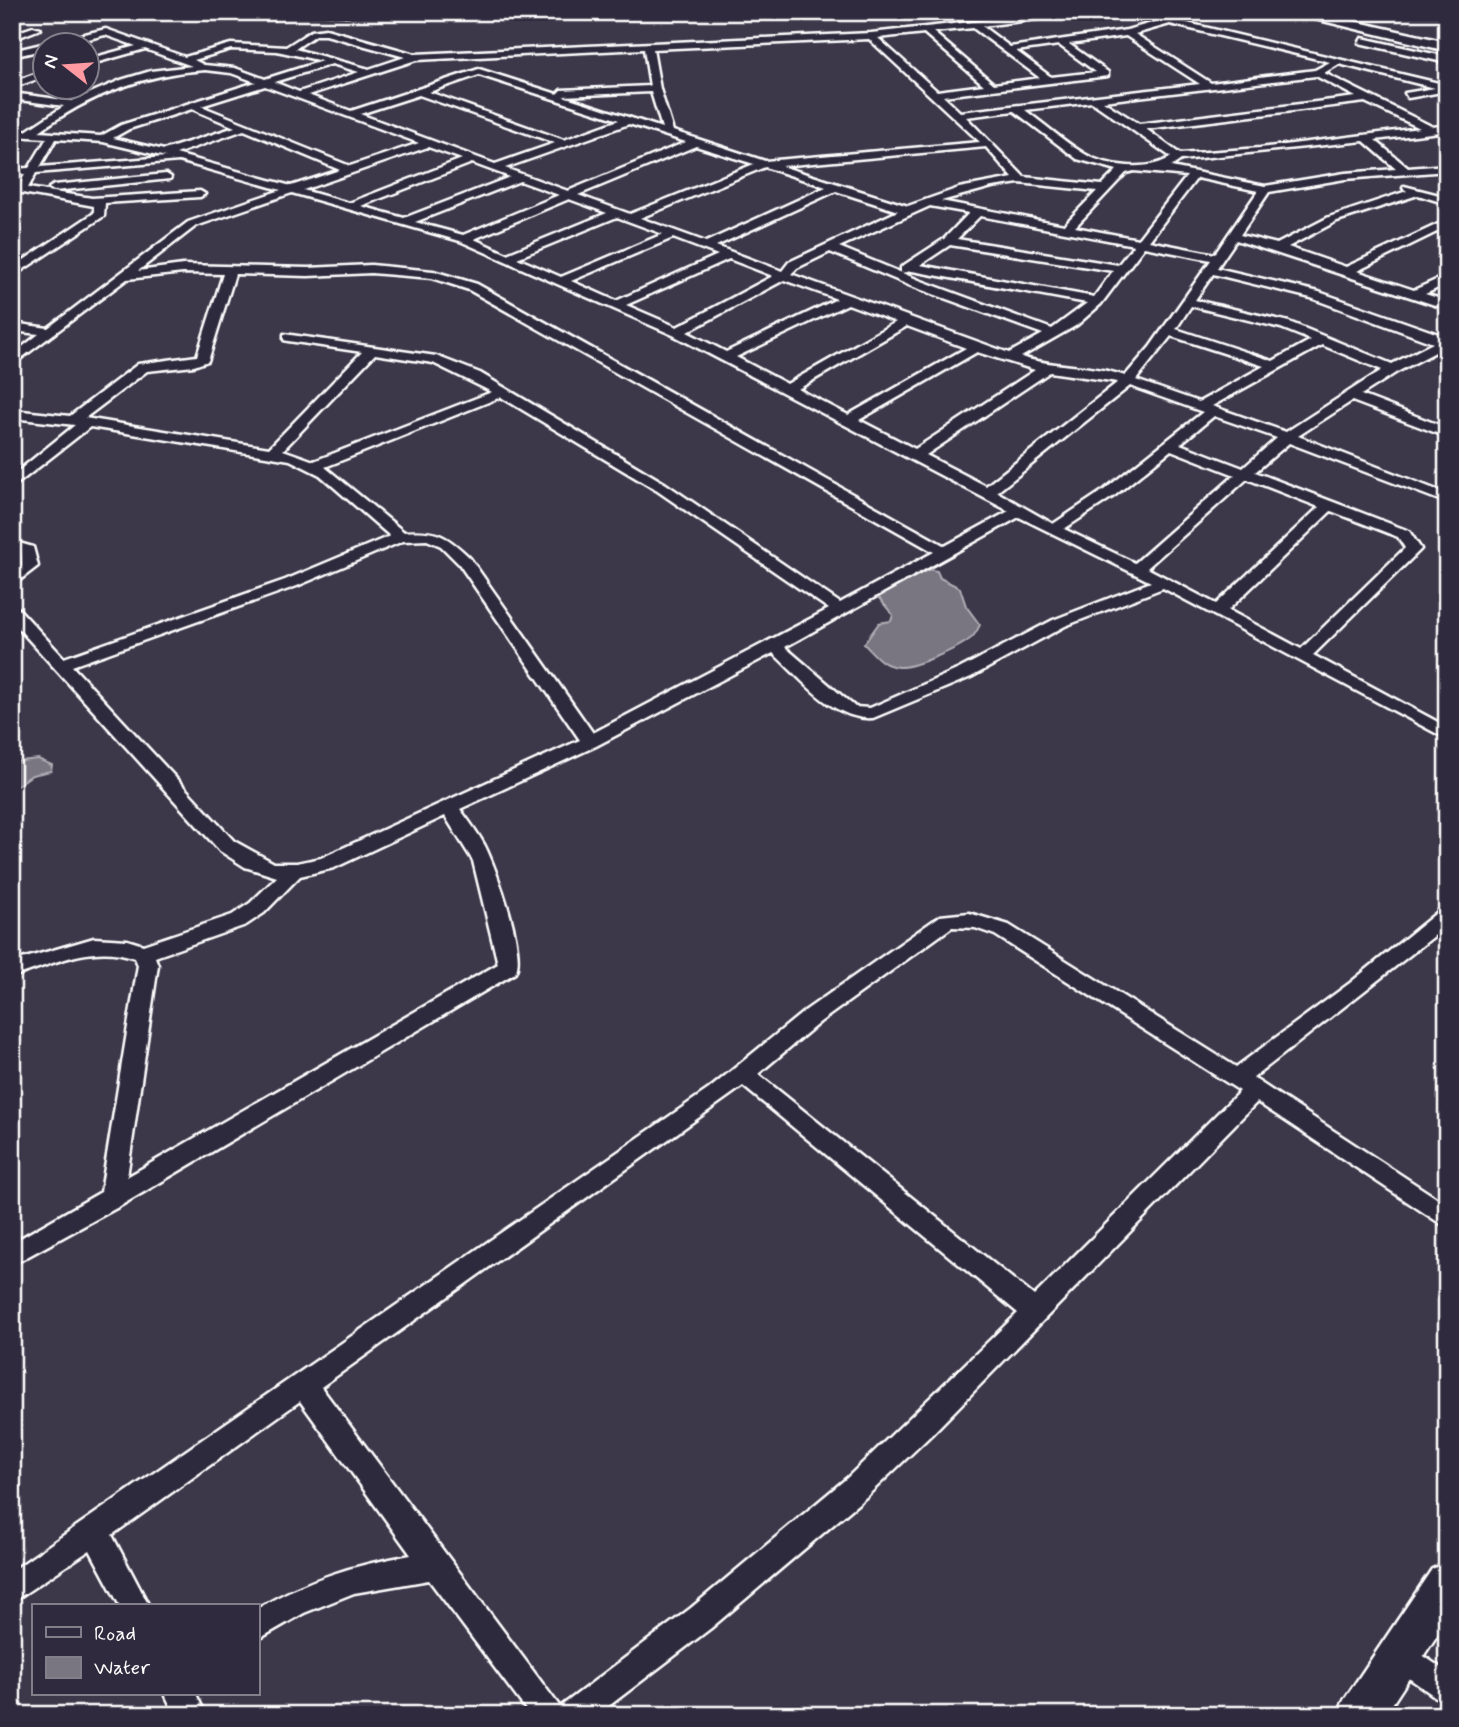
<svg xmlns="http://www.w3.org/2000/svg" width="1459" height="1727" font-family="Mynerve,sans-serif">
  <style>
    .water { fill: #797682; stroke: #afadb4; stroke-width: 2 }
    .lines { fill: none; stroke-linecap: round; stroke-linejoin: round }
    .street-casing { stroke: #fff; stroke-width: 5 }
    .secondary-casing { stroke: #fff; stroke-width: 5 }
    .primary-casing { stroke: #fff; stroke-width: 5 }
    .street { fill: #2f2a3d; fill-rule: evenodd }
    .secondary { fill: #2f2a3d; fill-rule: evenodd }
    .primary { fill: #2f2a3d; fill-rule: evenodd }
  </style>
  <rect width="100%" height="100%" fill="#3c3749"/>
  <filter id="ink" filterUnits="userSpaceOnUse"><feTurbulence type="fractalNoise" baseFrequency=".0143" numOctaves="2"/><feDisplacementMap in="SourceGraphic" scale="14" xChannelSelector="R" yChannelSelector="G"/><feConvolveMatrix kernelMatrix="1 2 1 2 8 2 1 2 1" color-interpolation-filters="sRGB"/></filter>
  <g filter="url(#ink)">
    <!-- water -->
    <g class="water">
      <path d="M 928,569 L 937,571 L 940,578 L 960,588 L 966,606 L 980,625 C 977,630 975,636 970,639 C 959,648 914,668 899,667 C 882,666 875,655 864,644 L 879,623 L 891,621 L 893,615 L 874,592 L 878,581 Z"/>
      <polygon points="38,759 52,765 51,771 32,775 12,789 12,762"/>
    </g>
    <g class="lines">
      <!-- street casing -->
      <g class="street-casing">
        <g id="street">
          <polygon points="54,12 69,12 65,15"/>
          <polygon points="226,12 234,12 229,18"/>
          <polygon points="272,12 280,12 274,19 270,16"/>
          <polygon points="318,12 352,12 348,15"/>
          <polygon points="455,12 516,12 512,15"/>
          <path d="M 1062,12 L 1092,12 L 982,26 L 1010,47 L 1127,30 L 1159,21 L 1128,12 L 1169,18 L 1190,12 L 1204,12 L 1179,21 L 1447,85 L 1447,91 L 1408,98 L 1405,93 L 1435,88 L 1339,64 L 1324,73 L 1433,127 L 1447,125 L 1447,131 L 1375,140 L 1408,168 L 1447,165 L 1447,171 L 1345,179 L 1269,192 L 1240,235 L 1277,244 L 1329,217 L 1407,191 L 1403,188 L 1404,186 L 1447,197 L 1447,204 L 1418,195 L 1337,221 L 1288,247 L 1346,267 L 1447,220 L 1447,227 L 1357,271 L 1414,290 L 1447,275 L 1447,284 L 1425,294 L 1447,301 L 1447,309 L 1236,240 L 1217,268 L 1319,292 L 1447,337 L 1447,346 L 1397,372 L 1361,395 L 1447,428 L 1447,437 L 1352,401 L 1298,436 L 1447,494 L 1447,503 L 1289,443 L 1255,472 L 1409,531 L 1421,549 L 1418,552 L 1313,655 L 1447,727 L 1447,739 L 1163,588 L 1065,626 L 971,677 L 873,718 C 833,721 801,678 773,653 L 596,746 L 460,809 C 469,821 478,833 485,846 C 496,868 527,953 515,973 L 120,1206 L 12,1265 L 12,1243 L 101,1192 L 138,965 L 135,958 C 92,942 52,965 12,977 L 12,962 L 94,938 L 127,940 L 143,945 L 232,915 L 250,903 L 277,877 L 245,867 L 220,851 L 12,621 L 12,606 L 18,608 L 64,658 L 285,580 L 390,536 L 320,475 L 290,460 L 90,427 L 12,488 L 12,476 L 75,425 L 12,418 L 12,410 L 70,416 L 138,364 L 197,356 L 223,274 L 183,273 L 127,279 L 12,365 L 12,355 L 39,334 L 12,331 L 12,323 L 48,328 L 188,222 L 281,190 L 179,161 L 36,173 L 28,188 L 92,198 L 200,191 L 205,194 L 200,197 L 105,203 L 104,216 L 12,277 L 12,268 L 94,213 L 94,206 L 17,192 L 25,174 L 12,175 L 12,169 L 29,168 L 47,138 L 12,136 L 12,130 L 26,131 L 64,106 L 12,99 L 12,93 L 72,101 L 121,80 L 151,71 L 192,66 L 145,49 L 88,65 L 88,59 L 136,46 L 105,35 L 60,46 L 46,46 L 46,49 L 12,57 L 12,51 L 106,29 L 185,57 L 231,44 L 286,47 L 311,31 L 326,29 L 415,54 L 871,33 ZM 1170,24 L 1330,62 L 1315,70 L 1211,83 L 1135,34 ZM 973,28 L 1040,78 L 994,84 L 933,32 ZM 924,33 L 984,85 L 937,91 L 878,38 ZM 316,35 L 326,35 L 405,57 L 369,69 L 295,49 ZM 1126,36 L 1200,84 L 960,112 L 943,96 L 1108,76 L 1108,72 L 1069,44 ZM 869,39 L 980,142 L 765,161 L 673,131 L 660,89 L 653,49 ZM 1059,45 L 1096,72 L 1051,77 L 1016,51 ZM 231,49 L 277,51 L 322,61 L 265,79 L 235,68 L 204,65 L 194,60 ZM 644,49 L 650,86 L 561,90 L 557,94 L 479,69 L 351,111 L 308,95 L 416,60 ZM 332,64 L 359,72 L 299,92 L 274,82 ZM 205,70 L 231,73 L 256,82 L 121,125 L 101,136 L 38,132 C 89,95 143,74 205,70 ZM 479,75 L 619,120 L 564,140 L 429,92 ZM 1316,76 L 1356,97 L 1139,124 L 1103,101 ZM 265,86 L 419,143 L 350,166 L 201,106 ZM 651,92 L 662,128 L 563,96 ZM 419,95 L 555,143 L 495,164 L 360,114 ZM 1092,102 L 1171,157 C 1150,172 1105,167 1083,153 C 1063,141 1044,124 1025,110 ZM 1365,102 L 1420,128 L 1260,148 L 1180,154 L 1146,129 ZM 192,109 L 235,127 L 164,150 L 113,138 L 129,129 ZM 1014,111 L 1077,159 L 1117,170 L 1102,185 L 1024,177 L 966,117 ZM 629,124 L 686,142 L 568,191 L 505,168 ZM 244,130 L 340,170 L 291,186 L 176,154 ZM 56,139 L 103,142 L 166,157 L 40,167 ZM 1364,141 L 1396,169 L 1345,173 L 1265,186 L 1171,167 L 1181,160 ZM 696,146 L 754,164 L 630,214 L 578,195 ZM 428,147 L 462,159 L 349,203 L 303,190 ZM 986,147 L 1013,178 L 959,188 L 908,206 L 781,166 ZM 472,163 L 510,177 L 404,218 L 361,206 ZM 765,167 L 826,187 L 706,242 L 640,218 ZM 1134,171 L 1187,176 L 1138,239 L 1075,227 L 1126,173 ZM 1197,178 L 1258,191 L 1215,254 L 1149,241 ZM 520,181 L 559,195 L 463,235 L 415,222 ZM 1019,183 L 1097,191 L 1064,225 L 941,201 L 992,187 ZM 836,191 L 898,211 L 789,262 L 782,271 L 716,246 ZM 292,193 L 460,241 L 673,335 L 1009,511 L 945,546 L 477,284 L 433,271 L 371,265 L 308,268 L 183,265 L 138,271 L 196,226 ZM 569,199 L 607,213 L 507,254 L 474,239 ZM 930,206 L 969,213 L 944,239 L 901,267 L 901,273 L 912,271 L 1087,303 L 1052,329 L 919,280 L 839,247 ZM 980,216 L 1134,245 L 1118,265 L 957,239 ZM 617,217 L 663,234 L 561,277 L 517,258 ZM 673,238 L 718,255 L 616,301 L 571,281 ZM 950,245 L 1113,271 L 1094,297 L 920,265 ZM 1144,247 L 1211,260 L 1150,347 L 1125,376 C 1092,364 1055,368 1021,357 L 1077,325 L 1101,304 ZM 830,252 L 911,286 L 1043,334 L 1009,353 L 791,274 L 797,268 ZM 729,259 L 773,276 L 677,327 L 626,305 ZM 371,273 L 432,278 L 469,290 L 934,552 L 840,603 L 666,484 L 480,373 L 436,356 L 284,334 L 284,340 L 288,341 L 362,352 L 269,448 L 85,418 L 147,371 L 194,366 L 208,361 L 235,274 L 308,276 ZM 1213,274 L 1311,298 L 1433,343 L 1392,364 L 1289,322 L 1195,300 ZM 784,280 L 837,299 L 726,352 L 687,332 ZM 848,304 L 896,322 L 787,384 L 736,357 ZM 1191,306 L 1281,328 L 1311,340 L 1273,361 L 1176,329 ZM 907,326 L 966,348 L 848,415 L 798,389 ZM 1171,336 L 1264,366 L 1199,402 L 1136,380 ZM 1322,345 L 1382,370 L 1286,432 L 1212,406 ZM 977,352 L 1035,370 L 915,449 L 859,420 ZM 375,354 L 433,363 L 492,392 L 314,461 L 283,450 ZM 1050,372 L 1118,382 L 986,486 L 926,455 ZM 1130,386 L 1203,412 L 1104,490 L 1053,524 L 997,492 ZM 501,397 L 656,490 L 829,609 L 593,733 L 470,558 C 446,535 437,530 404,532 L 325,467 ZM 1214,416 L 1277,438 L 1243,468 L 1180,444 ZM 1171,450 L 1235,475 L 1135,563 L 1064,529 L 1114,496 ZM 1247,479 L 1319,507 L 1216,604 L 1147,568 ZM 1331,511 L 1398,537 L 1405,548 L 1301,649 L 1228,610 ZM 1019,517 L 1151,582 L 1053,620 L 959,669 L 870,708 L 855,707 L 785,647 ZM 427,540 L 441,546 L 459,564 L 580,740 L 321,858 L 297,863 L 274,863 L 234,841 L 72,666 L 297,586 L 403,541 ZM 445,816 L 473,861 L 498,964 L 127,1177 L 158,965 L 155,957 L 246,925 L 264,913 L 300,876 L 334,868 Z"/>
          <polygon points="33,27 40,29 12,40 12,34"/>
          <polygon points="1362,38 1447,57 1447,63 1359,43"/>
          <polygon points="46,70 46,76 12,88 12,82"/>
          <polygon points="166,174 171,177 170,179 54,191 49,188 54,185"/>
          <polygon points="12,541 33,547 38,566 12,586 12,573 22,565 21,553 12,551"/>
          <path d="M 1447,908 L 1447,926 L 1253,1078 L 1447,1205 L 1447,1228 L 1257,1102 L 932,1434 L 867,1496 L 711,1628 L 597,1715 L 530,1715 L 429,1580 L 354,1593 L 304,1613 L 257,1640 L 257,1609 C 307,1579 354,1565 411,1555 L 300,1401 L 112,1535 L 149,1606 L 120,1606 L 90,1550 L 12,1602 L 12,1571 L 709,1089 L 806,1010 L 940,916 L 969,913 L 1009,925 L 1236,1067 L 1350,983 L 1440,910 ZM 952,927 L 975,928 L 995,935 L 1240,1091 L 1034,1296 L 758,1074 L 820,1022 ZM 743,1086 L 1018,1313 L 847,1478 L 691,1608 L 560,1707 L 321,1387 Z"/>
          <polygon points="1399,1639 1447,1672 1447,1705 1389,1664 1384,1654 1389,1644"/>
          <polygon points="165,1694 196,1694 206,1715 175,1715"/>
        </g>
      </g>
      <!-- secondary casing -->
      <g class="secondary-casing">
        <polygon id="secondary" points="1447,1563 1447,1620 1385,1715 1337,1715 1344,1700 1432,1569"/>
      </g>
      <!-- primary casing -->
      <g class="primary-casing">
        <polygon id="primary" points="1286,12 1313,12 1447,42 1447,51"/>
      </g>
      <!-- street -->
      <use href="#street" class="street"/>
      <!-- secondary -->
      <use href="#secondary" class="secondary"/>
      <!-- primary -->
      <use href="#primary" class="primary"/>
    </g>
  </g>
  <!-- margin -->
  <rect width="1459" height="1727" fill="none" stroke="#2f2a3d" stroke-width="42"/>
  <rect x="21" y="21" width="1417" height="1685" fill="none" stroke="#fff" stroke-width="2.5" filter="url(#ink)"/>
  <!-- legend -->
  <rect x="32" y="1604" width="228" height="91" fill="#2f2a3d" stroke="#827f8b" stroke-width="2"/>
  <rect x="46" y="1627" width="35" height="10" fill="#2f2a3d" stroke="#827f8b" stroke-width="2"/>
  <text x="94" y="1640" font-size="21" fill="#ffffff">Road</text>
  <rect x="46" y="1657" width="35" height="21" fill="#797682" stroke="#827f8b" stroke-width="2"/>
  <text x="94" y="1674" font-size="21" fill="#ffffff">Water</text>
  <!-- north arrow -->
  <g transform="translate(66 66) rotate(287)"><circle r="33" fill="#2f2a3d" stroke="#827f8b" stroke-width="2"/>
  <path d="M0-5L12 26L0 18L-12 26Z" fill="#ff9aa2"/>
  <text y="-10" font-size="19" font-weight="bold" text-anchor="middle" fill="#ffffff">N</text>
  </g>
</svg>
